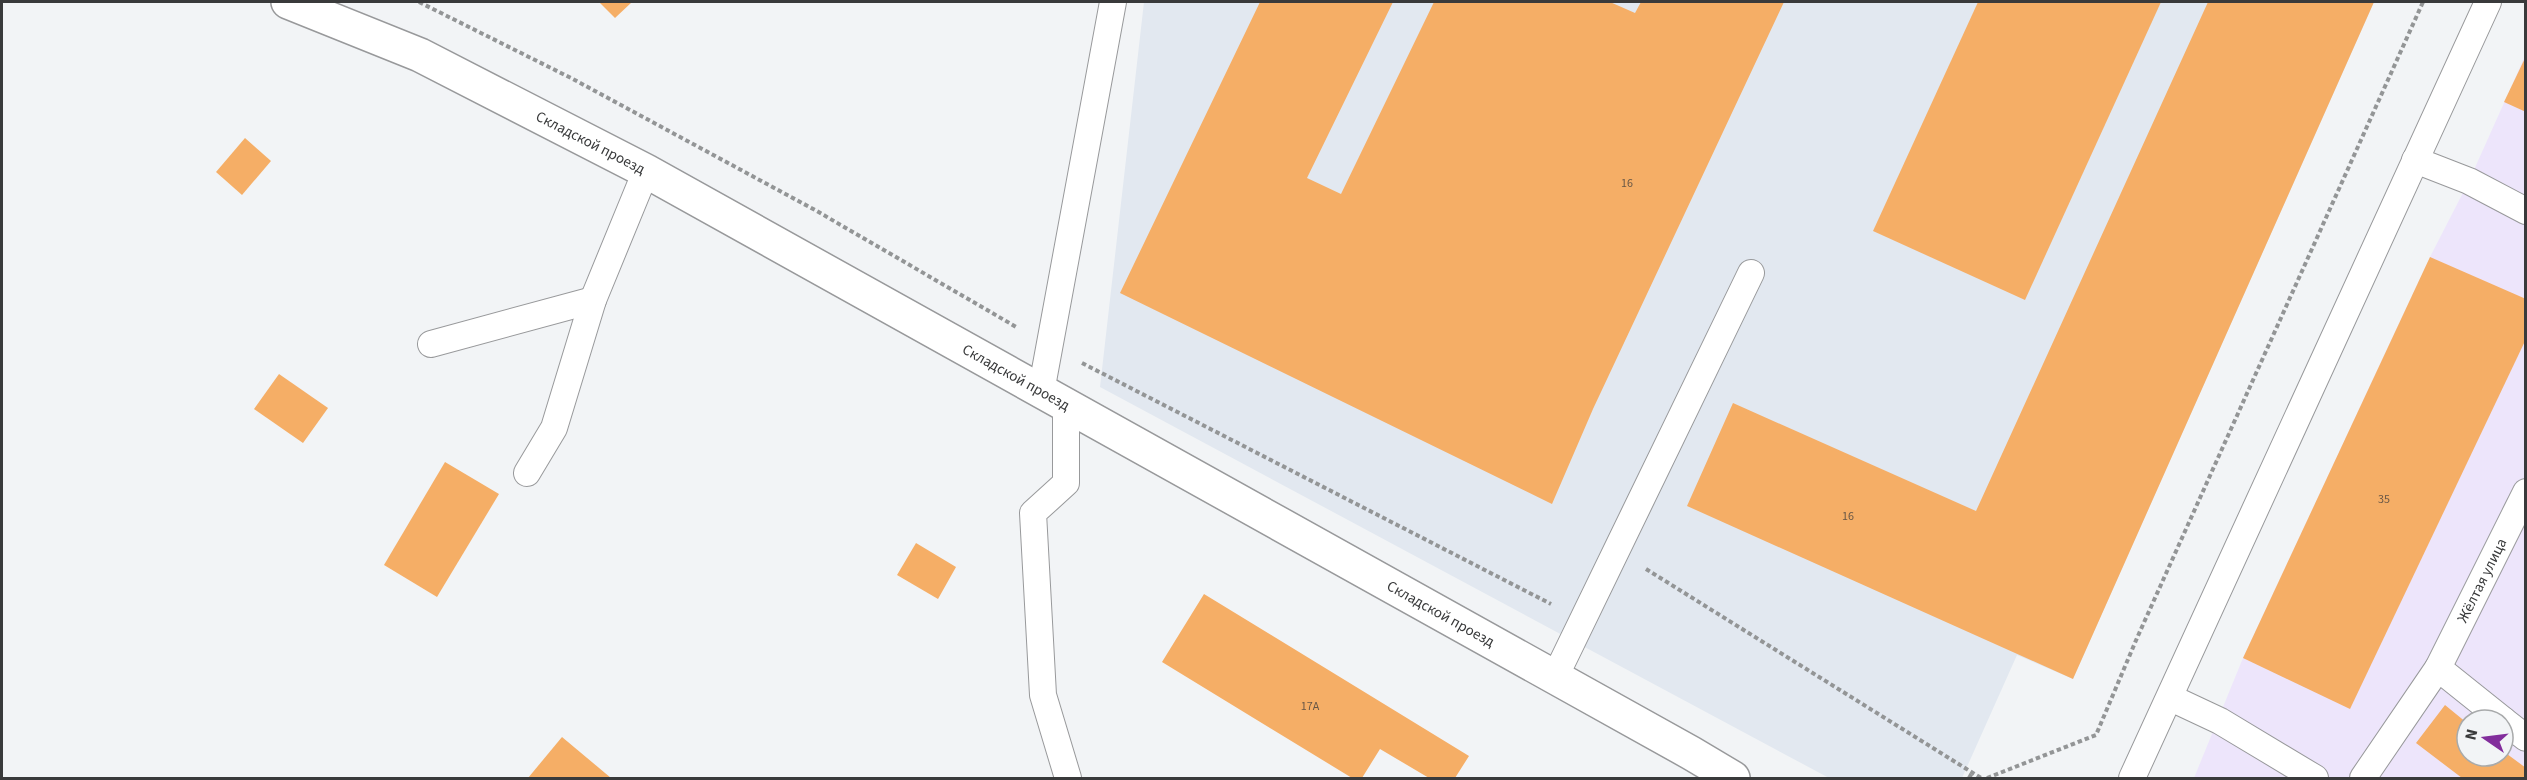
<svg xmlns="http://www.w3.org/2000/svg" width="2527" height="780" font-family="'Source Sans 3',sans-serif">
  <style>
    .commercial { fill: #ede5fb; fill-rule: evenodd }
    .built { fill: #e2e8f0 }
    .building { fill: #f5ae66 }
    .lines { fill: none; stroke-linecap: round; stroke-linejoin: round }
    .service-casing { stroke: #98999b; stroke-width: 28 }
    .minor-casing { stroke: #98999b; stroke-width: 36 }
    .path { stroke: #939596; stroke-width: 4; stroke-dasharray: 4.5 3; stroke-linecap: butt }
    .service { stroke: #fff; stroke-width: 26 }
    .minor { stroke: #fff; stroke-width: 33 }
    .labels { text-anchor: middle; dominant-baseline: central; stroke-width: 4.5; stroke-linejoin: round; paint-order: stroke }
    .number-label { font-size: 12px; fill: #685746 }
    .street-label { font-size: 15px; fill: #393a3b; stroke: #f2f4f6 }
  </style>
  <rect width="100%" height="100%" fill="#f2f4f6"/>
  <!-- commercial -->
  <path class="commercial" d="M 2525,56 L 2525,778 L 2194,778 L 2243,658 L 2430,257 L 2469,181 ZM 2467,720 L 2503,720 L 2503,756 L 2467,756 Z"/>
  <!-- built -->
  <polygon class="built" points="1144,2 2374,2 2073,679 2017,655 1962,778 1829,778 1100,387"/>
  <!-- building -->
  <g class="building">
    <polygon points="599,2 632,2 615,18"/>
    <polygon points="1260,2 1393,2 1307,178 1341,194 1434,2 1610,2 1635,13 1641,2 1784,2 1593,409 1552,504 1120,293"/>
    <polygon points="1978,2 2161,2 2025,300 1873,231"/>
    <polygon points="2208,2 2374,2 2073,679 1687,506 1733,403 1976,511"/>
    <polygon points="2526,56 2526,112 2504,102"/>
    <polygon points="245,138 271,161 242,195 216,172"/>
    <polygon points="2430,257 2526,299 2526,339 2350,709 2243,658"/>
    <polygon points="279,374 328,408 303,443 254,409"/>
    <polygon points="445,462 499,494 437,597 384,565"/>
    <polygon points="916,543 956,567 938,599 897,575"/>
    <polygon points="1204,594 1469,756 1455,778 1429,778 1380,749 1362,778 1352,778 1162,662"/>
    <polygon points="2445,705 2467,723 2467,756 2503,756 2503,751 2526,768 2526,778 2462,778 2416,743"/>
    <polygon points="562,737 611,778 528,778"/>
  </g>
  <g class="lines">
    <!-- service casing -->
    <g class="service-casing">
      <g id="service">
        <polyline points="2415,160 2469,181 2526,211"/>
        <polyline points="431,344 593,300"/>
        <polyline points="1041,392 1113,2"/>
        <polyline points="1066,406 1066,483 1033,513 1043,695 1068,778"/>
        <polyline points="527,473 554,428 593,300 646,171"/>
        <path id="s1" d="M 2438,668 L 2526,492"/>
        <polyline points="1555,677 1751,273"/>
        <polyline points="2171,698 2220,721 2315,778"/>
        <polyline points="2503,720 2526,738"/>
        <polyline points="2132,778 2488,2"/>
        <polyline points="2363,778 2438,668 2503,720"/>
      </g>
    </g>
    <!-- minor casing -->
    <g class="minor-casing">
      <g id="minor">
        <path id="s2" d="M 288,2 L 420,55 L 646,171 L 1691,753 L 1733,778"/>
      </g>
    </g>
    <!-- path -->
    <g class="path">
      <polyline points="419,2 571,78 815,210 1018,328"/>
      <polyline points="1082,363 1551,604"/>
      <polyline points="1646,569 1981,778"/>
      <polyline points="1969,778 1972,773"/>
      <polyline points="1987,778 2096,735 2137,638 2423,2"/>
    </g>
    <!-- service -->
    <use href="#service" class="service"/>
    <!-- minor -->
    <use href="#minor" class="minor"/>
  </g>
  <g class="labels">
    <!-- number labels -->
    <g class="number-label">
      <text x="1627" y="183">16</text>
      <text x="2384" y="499">35</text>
      <text x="1848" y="516">16</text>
      <text x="1310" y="706">17А</text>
    </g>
    <!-- street labels -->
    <g class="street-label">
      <text stroke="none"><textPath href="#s2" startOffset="334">Складской проезд</textPath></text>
      <text stroke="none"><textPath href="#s2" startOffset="820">Складской проезд</textPath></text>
      <text stroke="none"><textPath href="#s1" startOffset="98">Жёлтая улица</textPath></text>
      <text stroke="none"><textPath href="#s2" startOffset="1306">Складской проезд</textPath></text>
    </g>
  </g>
  <!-- border -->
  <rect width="2527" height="780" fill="none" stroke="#393a3b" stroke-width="6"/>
  <!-- north arrow -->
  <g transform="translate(2485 738) rotate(284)"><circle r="28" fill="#f2f4f6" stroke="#a8aaab" stroke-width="1.5"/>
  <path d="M0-4.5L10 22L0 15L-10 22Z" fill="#822d9c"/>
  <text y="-9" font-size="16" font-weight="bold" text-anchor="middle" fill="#393a3b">N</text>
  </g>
</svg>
